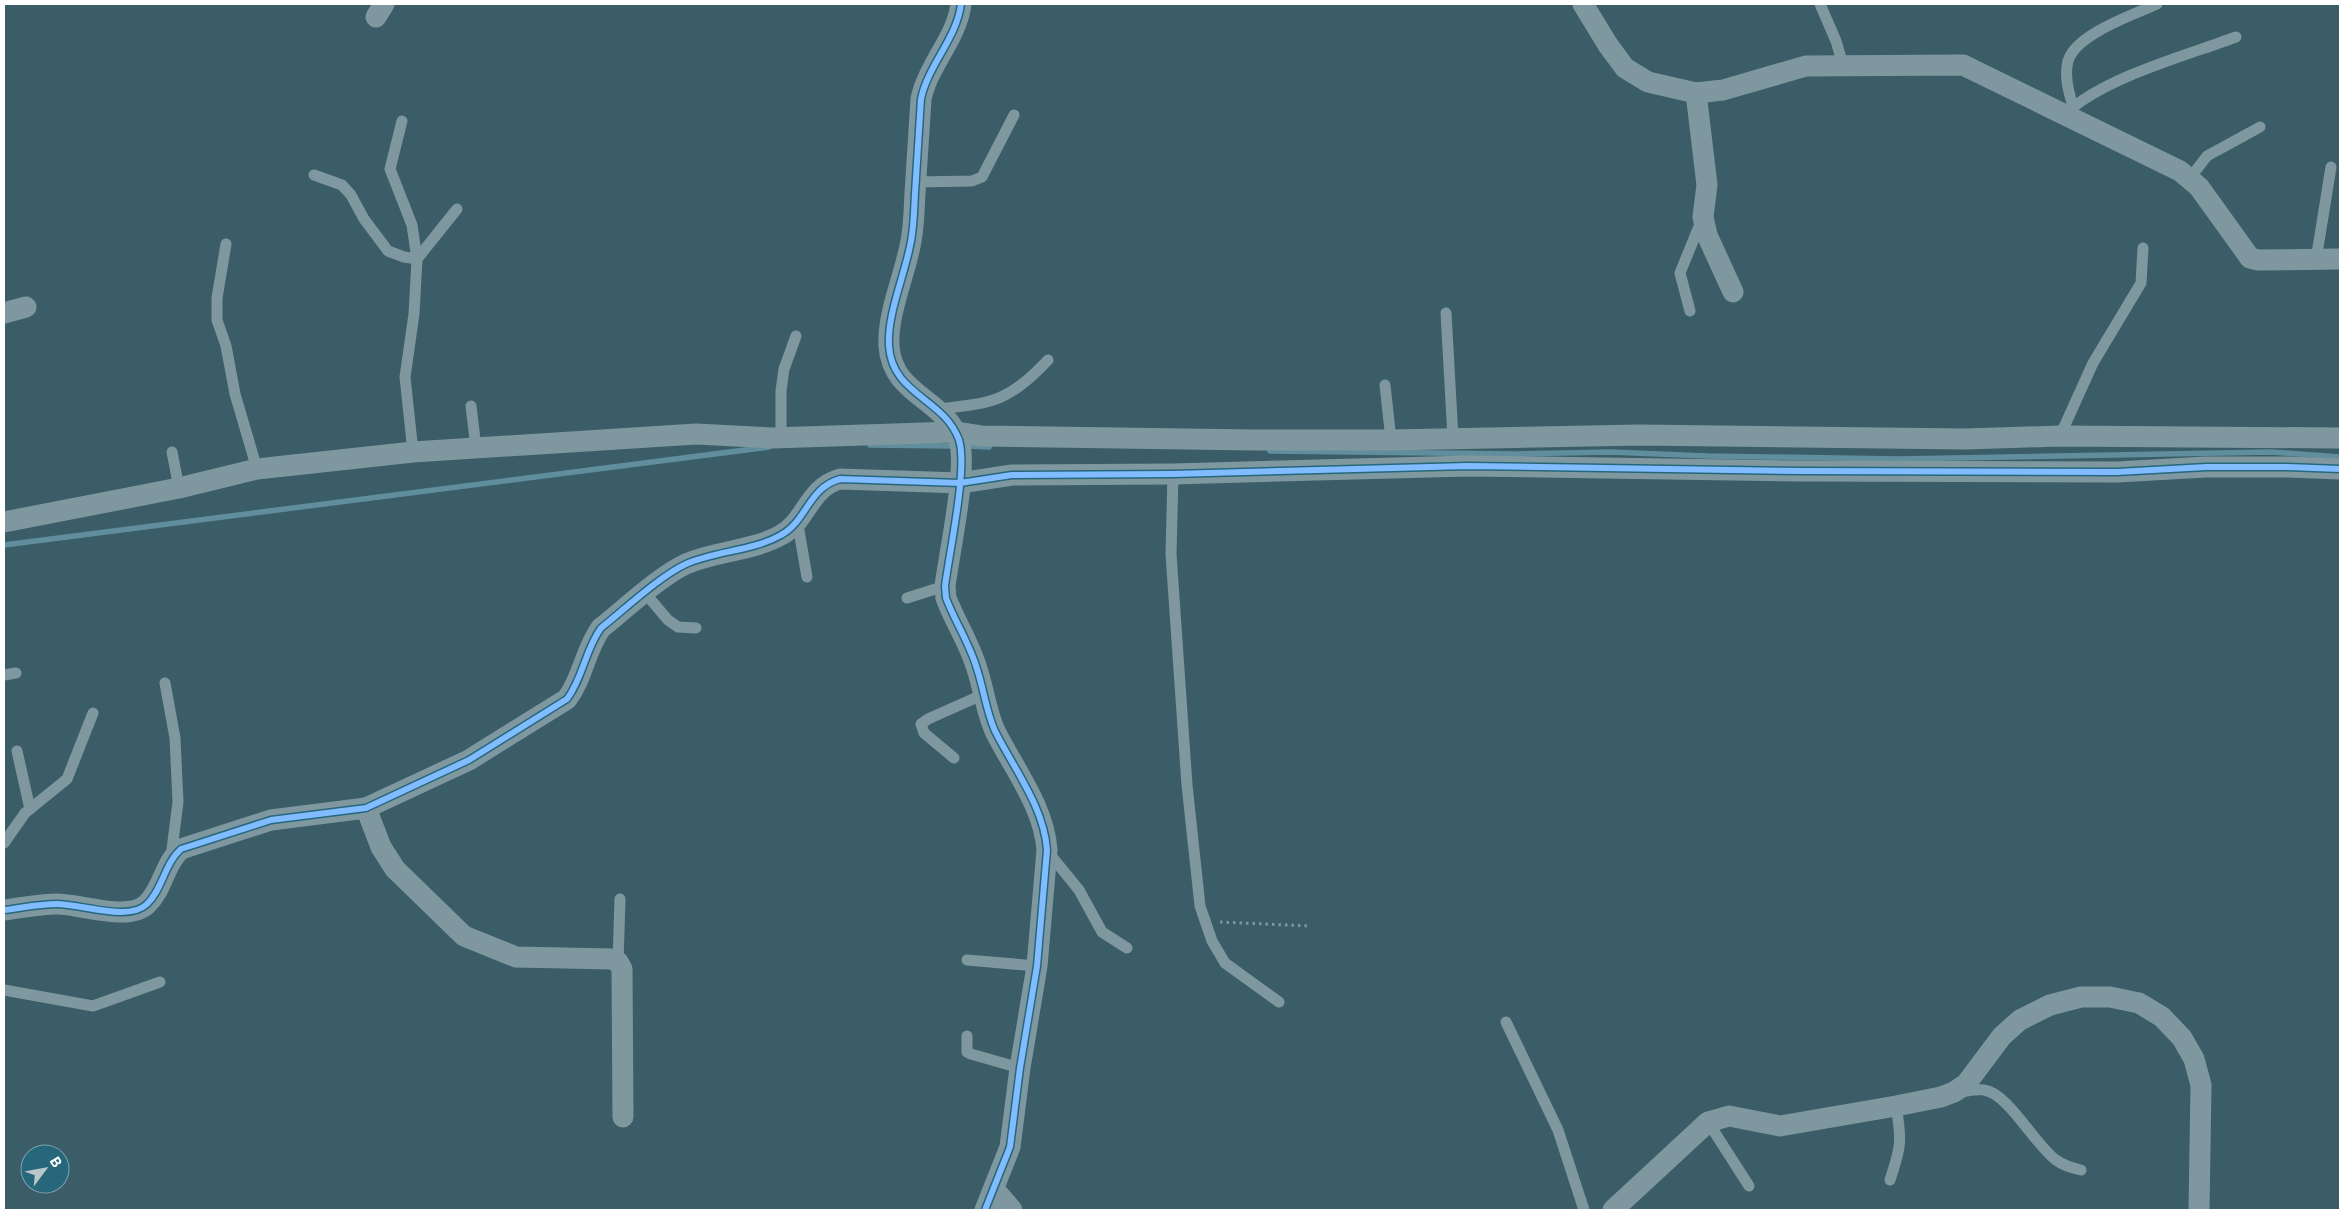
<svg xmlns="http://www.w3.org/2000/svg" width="2344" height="1214" font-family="Inter,sans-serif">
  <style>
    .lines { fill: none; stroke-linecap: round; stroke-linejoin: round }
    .stream { stroke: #618e9c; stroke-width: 5.5 }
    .path { stroke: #7f989f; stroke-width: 3; stroke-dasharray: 2.5 4; stroke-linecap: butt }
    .lane { stroke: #7f989f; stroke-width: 11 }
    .street { stroke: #7f989f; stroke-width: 21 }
    .cycleway-casing { stroke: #26677c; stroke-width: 9 }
    .cycleway { stroke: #80bcff; stroke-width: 6 }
  </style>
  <rect width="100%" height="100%" fill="#3a5d68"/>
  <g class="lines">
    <!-- stream -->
    <g class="stream">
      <polyline points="870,445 956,446"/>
      <polyline points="965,446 989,447"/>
      <polyline points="1270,451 1517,454 1610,452 1707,456 1899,459 2271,452 2340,457"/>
      <polyline points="4,545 769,447"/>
    </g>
    <!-- path -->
    <polyline class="path" points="1220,922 1309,926"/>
    <!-- lane -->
    <g class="lane">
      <polyline points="1820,4 1836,41 1843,65"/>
      <path d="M 2073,107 C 2069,92 2064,77 2068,61 C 2076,34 2133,15 2157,4"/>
      <path d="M 2065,114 C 2105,77 2185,56 2236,37"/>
      <polyline points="402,121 390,169 412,225 417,259 414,314 405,377 413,452"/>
      <polyline points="314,175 342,185 351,195 364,219 388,251 404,257 417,259 457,209"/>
      <polyline points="2190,178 2207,156 2260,127"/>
      <polyline points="916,182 972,181 982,177 1014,115"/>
      <polyline points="226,244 217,298 217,320 226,346 235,394 257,469"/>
      <polyline points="2316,260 2331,167"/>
      <polyline points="1690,311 1680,273 1702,219"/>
      <polyline points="1446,313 1453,438"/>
      <polyline points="1385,385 1391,440"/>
      <polyline points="471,406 476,448"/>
      <path d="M 938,409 C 992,403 1009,402 1048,360"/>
      <polyline points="2060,436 2093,363 2141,283 2143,248"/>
      <polyline points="781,437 781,391 784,369 796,336"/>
      <polyline points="172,452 179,488"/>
      <polyline points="1173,474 1171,554 1187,785 1200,906 1212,941 1225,963 1279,1002"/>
      <polyline points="797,519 807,577"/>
      <polyline points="645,593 668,620 678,627 696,628"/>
      <polyline points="907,598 945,586"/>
      <polyline points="4,675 16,673"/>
      <polyline points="165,683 175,738 178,802 171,857"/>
      <polyline points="17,751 30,809"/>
      <polyline points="954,758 924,733 921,724 928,719 982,695"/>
      <polyline points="4,843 25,813 67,779 93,713"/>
      <polyline points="1048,852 1079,890 1102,932 1127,948"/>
      <polyline points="967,960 1037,966"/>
      <polyline points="618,962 620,899"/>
      <polyline points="4,990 93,1006 160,982"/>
      <polyline points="1506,1022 1558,1130 1584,1210"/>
      <polyline points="967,1036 967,1052 971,1054 1020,1068"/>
      <path d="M 1961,1092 C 1968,1091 1977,1089 1984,1090 C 2008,1093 2035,1145 2056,1160 C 2064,1166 2072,1168 2081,1170"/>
      <polyline points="1708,1122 1749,1186"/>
      <path d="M 1890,1180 C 1901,1147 1902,1141 1896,1106"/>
    </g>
    <!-- street -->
    <g class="street">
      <path d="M 961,4 C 957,38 928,65 921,99 C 919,130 917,162 915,193 C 914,211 914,229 910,246 C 904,277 887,315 889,346 C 892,395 944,398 959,440 C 968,468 949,554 945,586 L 946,598 C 955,622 970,644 977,669 C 984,690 986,711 995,731 C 1014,769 1044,807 1047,850 L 1037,966 L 1020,1068 L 1010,1147 L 985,1210"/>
      <polyline points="1583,4 1608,45 1625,68 1648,82 1696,93 1723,90 1806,66 1963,65 2180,171 2199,187 2250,258 2258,260 2340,259"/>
      <polyline points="376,17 384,4"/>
      <polyline points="1696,93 1707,185 1703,217 1707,235 1733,292"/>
      <polyline points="4,313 26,307"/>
      <polyline points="4,522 179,488 257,469 413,452 696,434 772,438 955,432 981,436 1255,440 1391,440 1640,435 1966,439 2060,436 2340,438"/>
      <polyline points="366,808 381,847 395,869 464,936 516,957 612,959 618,962 622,969 623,1117"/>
      <path d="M 4,910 C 21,908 39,904 57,904 C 81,904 129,922 147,904 C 163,889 164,864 181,849 L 271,820 L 366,808 L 469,760 L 567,699 C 583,678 585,650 601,628 C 625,609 660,576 686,564 C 715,551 753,551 781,535 C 807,521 808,488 840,479 L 960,483 L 1012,475 L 1173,474 L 1468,466 L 1803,471 L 2117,472 L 2206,467 L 2288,467 L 2340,469"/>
      <polyline points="994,1189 1012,1210"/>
      <polyline points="1613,1210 1708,1122 1729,1116 1780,1126 1896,1106 1941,1097 1954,1092 1966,1084 2002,1036 2020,1020 2050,1005 2081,997 2110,997 2139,1003 2162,1017 2182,1038 2194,1059 2201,1085 2199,1210"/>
    </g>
    <!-- cycleway casing -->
    <g class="cycleway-casing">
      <g id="cycleway">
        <path d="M 961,4 C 957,38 928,65 921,99 C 919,130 917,162 915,193 C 914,211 914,229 910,246 C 904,277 887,315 889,346 C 892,395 944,398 959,440 C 968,468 949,554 945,586 L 946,598 C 955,622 970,644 977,669 C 984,690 986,711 995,731 C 1014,769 1044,807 1047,850 L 1037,966 L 1020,1068 L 1010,1147 L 985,1210"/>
        <path d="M 4,910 C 21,908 39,904 57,904 C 81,904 129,922 147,904 C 163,889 164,864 181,849 L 271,820 L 366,808 L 469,760 L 567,699 C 583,678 585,650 601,628 C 625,609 660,576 686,564 C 715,551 753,551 781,535 C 807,521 808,488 840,479 L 960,483 L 1012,475 L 1173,474 L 1468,466 L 1803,471 L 2117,472 L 2206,467 L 2288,467 L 2340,469"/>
      </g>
    </g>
    <!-- cycleway -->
    <use href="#cycleway" class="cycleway"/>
  </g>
  <!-- border -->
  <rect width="2344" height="1214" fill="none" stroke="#ffffff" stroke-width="10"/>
  <!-- north arrow -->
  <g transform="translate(45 1169) rotate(58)"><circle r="24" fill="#26677c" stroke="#7da4b0"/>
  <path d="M0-4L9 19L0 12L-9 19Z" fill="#bac6ca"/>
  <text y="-8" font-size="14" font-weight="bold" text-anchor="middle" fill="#ffffff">B</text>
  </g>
</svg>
